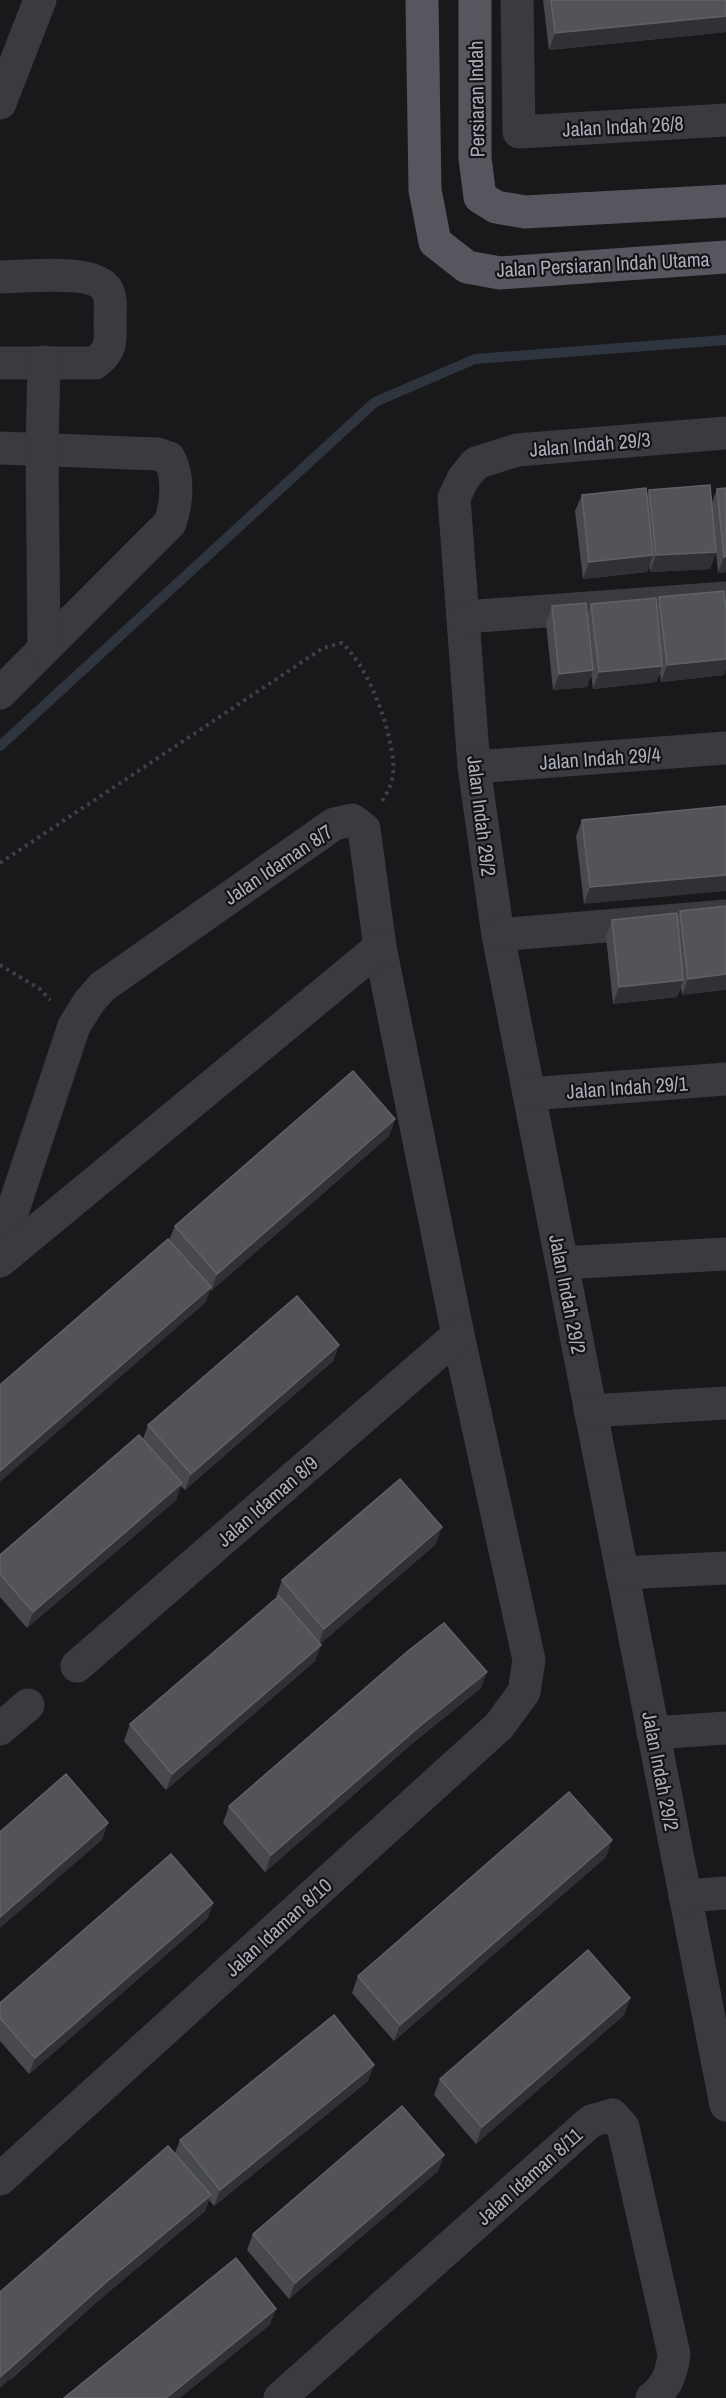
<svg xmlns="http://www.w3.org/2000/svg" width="726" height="2398" font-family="'Archivo Narrow',sans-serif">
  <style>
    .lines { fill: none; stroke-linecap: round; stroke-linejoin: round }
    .stream { stroke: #2f353f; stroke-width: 10 }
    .path { stroke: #404147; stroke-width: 4; stroke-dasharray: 3 4.5; stroke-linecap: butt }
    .minor { stroke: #3a3a40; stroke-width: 33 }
    .major { stroke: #56565f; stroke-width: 33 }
    .wall { fill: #47494d }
    .shaded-wall { fill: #303134 }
    .building { fill: #525459; stroke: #606268; stroke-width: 1.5 }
    .labels { text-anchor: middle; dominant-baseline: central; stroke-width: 4.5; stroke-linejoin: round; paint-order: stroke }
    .street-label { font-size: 20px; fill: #abaeba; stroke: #141416 }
  </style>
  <rect width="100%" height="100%" fill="#19191b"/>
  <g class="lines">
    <!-- stream -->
    <polyline class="stream" points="0,746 375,402 475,359 726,340"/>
    <!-- path -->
    <g class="path">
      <path d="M 0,863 L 323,648 L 342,643 C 368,666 390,726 393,761 C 395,776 390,789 382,801"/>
      <polyline points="0,965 40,989 50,1000"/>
    </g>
    <!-- minor -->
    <g class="minor">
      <polyline points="517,0 519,132 726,120"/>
      <polyline points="0,103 40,0"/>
      <path d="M 0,277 C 24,277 95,268 107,290 C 112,298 110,313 110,323 C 111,342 111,351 95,363 L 0,363"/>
      <polyline points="726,433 517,450 476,463 463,479 454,498 474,767 498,935 726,2105"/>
      <path d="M 0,448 L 157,454 L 169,458 C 179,476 177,503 170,523 L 0,693"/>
      <polyline points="463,617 726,598"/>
      <polyline points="44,649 42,450 44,362"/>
      <polyline points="474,767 726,748"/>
      <polyline points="498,935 726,916"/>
      <polyline points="529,1094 726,1079"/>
      <polyline points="0,1249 74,1026 89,1002 102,987 334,824 352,820 364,829 380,947 458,1335 529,1660 524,1692 499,1726 0,2179"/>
      <polyline points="0,1261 380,947"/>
      <polyline points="562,1263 726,1254"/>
      <polyline points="590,1411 726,1403"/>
      <polyline points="622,1573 726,1568"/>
      <polyline points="77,1666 458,1335"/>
      <polyline points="0,1729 28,1705"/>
      <polyline points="653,1733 726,1728"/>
      <polyline points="685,1896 726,1893"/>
      <path d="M 280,2398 L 591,2121 L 612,2115 L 623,2127 L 674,2354 C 672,2372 667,2387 652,2398"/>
    </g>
    <!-- major -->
    <g class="major">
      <polyline points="422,0 425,190 435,242 467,267 500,273 726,257"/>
      <polyline points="475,0 475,158 480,197 496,207 525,212 726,201"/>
    </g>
  </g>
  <!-- wall -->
  <g class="wall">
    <polygon points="543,0 726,0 726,32 549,50"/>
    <polygon points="726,488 726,572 718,573 714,530 716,552 710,569 650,572 649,564 647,572 583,579 575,511 582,495 647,495 649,490 711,505 717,489"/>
    <polygon points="659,597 725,602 726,600 726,659 724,675 661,682 660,673 656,682 593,689 591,674 587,687 553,690 546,623 552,606 587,615 591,604 657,604"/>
    <polygon points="726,806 584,904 576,836 582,820"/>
    <polygon points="726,906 682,995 681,987 677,997 613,1004 606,936 612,920 677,920 680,911"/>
    <polygon points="395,1119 389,1136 211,1291 210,1290 205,1303 169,1240 175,1226"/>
    <polygon points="339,1345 333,1361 185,1490 181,1486 176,1500 27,1628 0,1597 0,1555 143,1439 148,1425"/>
    <polygon points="436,1544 320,1644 321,1645 315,1661 166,1790 124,1741 130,1724 277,1598 276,1597 282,1580"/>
    <polygon points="481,1688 414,1742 265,1872 223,1823 229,1806"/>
    <polygon points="606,1857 394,2041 352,1993 358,1976"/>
    <polygon points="213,1903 207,1919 29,2074 0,2041 0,2003"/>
    <polygon points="630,1998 624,2015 476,2144 434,2095 440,2079"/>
    <polygon points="368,2081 214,2206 209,2200 205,2211 98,2301 9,2381 175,2153 180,2140"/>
    <polygon points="444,2155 438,2171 289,2299 247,2250 253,2234"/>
  </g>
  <!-- shaded-wall -->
  <g class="shaded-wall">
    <polygon points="726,16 726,32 549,50 555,33"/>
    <polygon points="716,552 710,569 650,572 656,555"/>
    <polygon points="653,555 647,572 583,579 589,562"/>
    <polygon points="726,556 726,572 718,573 724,557"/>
    <polygon points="726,659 726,670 724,675 661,682 667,665"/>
    <polygon points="662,666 656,682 593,689 599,672"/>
    <polygon points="593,670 587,687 553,690 559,674"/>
    <polygon points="726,875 726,891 584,904 590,887"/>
    <polygon points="726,974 726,990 682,995 688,979"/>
    <polygon points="683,980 677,997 613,1004 619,987"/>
    <polygon points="395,1119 389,1136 211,1291 217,1274"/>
    <polygon points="211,1287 205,1303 0,1482 0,1471"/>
    <polygon points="339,1345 333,1361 185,1490 191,1474"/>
    <polygon points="182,1483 176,1500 27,1628 33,1612"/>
    <polygon points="442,1527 436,1544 318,1646 324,1629"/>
    <polygon points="321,1645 315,1661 166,1790 172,1774"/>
    <polygon points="487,1672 481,1688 414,1742 265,1872 271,1855 420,1726"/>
    <polygon points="108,1823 102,1840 0,1928 0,1917"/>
    <polygon points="612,1840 606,1857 394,2041 400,2025"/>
    <polygon points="213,1903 207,1919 29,2074 35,2058"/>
    <polygon points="630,1998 624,2015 476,2144 482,2127"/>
    <polygon points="374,2065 368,2081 214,2206 220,2190"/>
    <polygon points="444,2155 438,2171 289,2299 295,2283"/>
    <polygon points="211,2195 205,2211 98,2301 0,2388 0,2377 104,2284"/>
    <polygon points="276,2309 270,2325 180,2398 166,2398"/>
  </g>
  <!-- building -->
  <g class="building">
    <polygon points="551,0 726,0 726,16 555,33"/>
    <polygon points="710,485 716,552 656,555 649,490"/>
    <polygon points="646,488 653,555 589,562 582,495"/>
    <polygon points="726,488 726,556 724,557 717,489"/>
    <polygon points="724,591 726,610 726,659 667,665 659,597"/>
    <polygon points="656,598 662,666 599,672 591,604"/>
    <polygon points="586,603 593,670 559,674 552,606"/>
    <polygon points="726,806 726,875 590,887 582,820"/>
    <polygon points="726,906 726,974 688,979 680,911"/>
    <polygon points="677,913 683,980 619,987 612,920"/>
    <polygon points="353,1071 395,1119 217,1274 175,1226"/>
    <polygon points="168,1239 211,1287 0,1471 0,1385"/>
    <polygon points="297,1296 339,1345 191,1474 148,1425"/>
    <polygon points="139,1435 182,1483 33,1612 0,1574 0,1555"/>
    <polygon points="400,1479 442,1527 324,1629 282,1580"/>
    <polygon points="279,1596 321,1645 172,1774 130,1724"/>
    <polygon points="444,1623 487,1672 420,1726 271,1855 229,1806 408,1651"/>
    <polygon points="66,1774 108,1823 0,1917 0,1832"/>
    <polygon points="569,1792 612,1840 400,2025 358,1976"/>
    <polygon points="171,1854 213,1903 35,2058 0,2018 0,2003"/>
    <polygon points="588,1950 630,1998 482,2127 440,2079"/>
    <polygon points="334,2015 374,2065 220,2190 180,2140"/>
    <polygon points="402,2106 444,2155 295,2283 253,2234"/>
    <polygon points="168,2146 211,2195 104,2284 15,2364 0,2377 0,2292"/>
    <polygon points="236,2258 276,2309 166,2398 64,2398"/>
  </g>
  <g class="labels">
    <!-- street labels -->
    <g class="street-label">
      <text transform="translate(476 99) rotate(-91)">Persiaran Indah</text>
      <text transform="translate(623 126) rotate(-3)">Jalan Indah 26/8</text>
      <text transform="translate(603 264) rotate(-3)">Jalan Persiaran Indah Utama</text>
      <text transform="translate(590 444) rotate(-5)">Jalan Indah 29/3</text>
      <text transform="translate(600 758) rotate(-4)">Jalan Indah 29/4</text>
      <text transform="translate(482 816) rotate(83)">Jalan Indah 29/2</text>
      <text transform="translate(278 864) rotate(-34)">Jalan Idaman 8/7</text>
      <text transform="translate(627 1087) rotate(-4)">Jalan Indah 29/1</text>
      <text transform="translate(568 1294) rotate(79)">Jalan Indah 29/2</text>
      <text transform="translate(267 1501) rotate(-41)">Jalan Idaman 8/9</text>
      <text transform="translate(661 1771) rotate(79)">Jalan Indah 29/2</text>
      <text transform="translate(278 1927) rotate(-42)">Jalan Idaman 8/10</text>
      <text transform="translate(529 2176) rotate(-42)">Jalan Idaman 8/11</text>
    </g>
  </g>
</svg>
